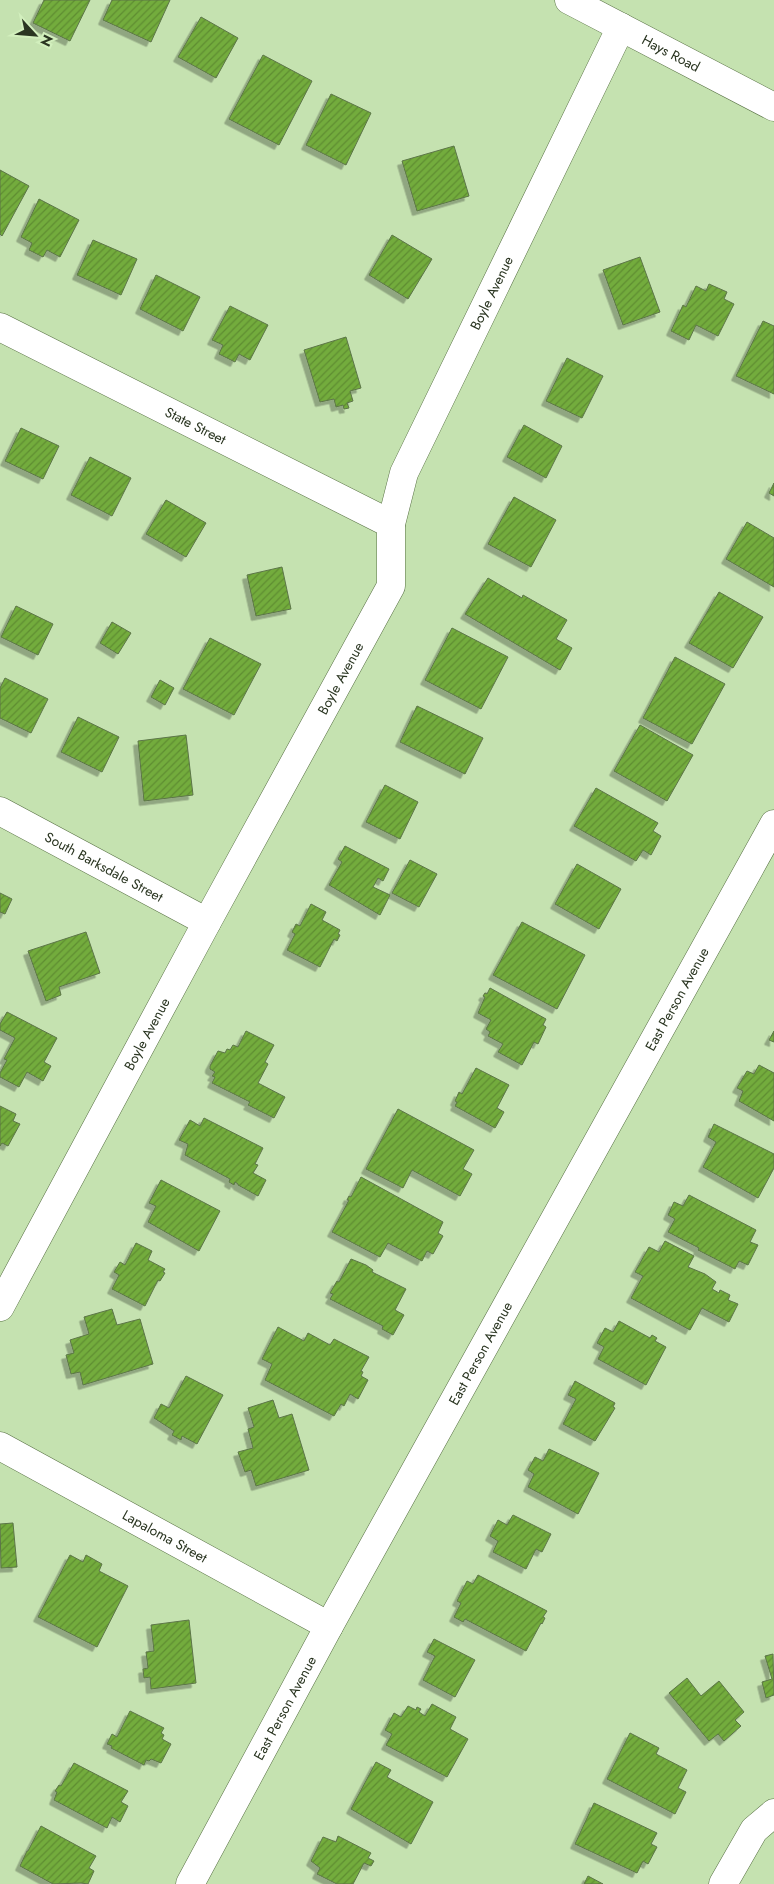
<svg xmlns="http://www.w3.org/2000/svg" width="774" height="1884" font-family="Jost,sans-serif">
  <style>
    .building { fill: url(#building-hatch); stroke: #5c7548; filter: url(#shadow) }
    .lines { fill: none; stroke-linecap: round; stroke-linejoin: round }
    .minor-casing { stroke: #566f42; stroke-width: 29 }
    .secondary-casing { stroke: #566f42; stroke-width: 29 }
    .minor { stroke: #fff; stroke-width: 28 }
    .secondary { stroke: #fff; stroke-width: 28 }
    .labels { text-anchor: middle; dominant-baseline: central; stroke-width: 4; stroke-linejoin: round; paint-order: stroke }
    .street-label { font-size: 14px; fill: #2a3521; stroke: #d2efbd }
  </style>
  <defs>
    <pattern id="building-hatch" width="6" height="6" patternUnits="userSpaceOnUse" patternTransform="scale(1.25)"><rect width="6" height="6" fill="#73ac3c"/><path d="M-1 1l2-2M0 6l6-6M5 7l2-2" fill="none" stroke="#5f8d32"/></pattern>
    <filter id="shadow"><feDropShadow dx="-4.5" dy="4.5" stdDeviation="0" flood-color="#0004"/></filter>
  </defs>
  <rect width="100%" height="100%" fill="#c5e2b0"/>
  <!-- building -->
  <g class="building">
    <polygon points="44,0 90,0 70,41 33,23"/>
    <polygon points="112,0 170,0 151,42 103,20"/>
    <polygon points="201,17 238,38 216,78 178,57"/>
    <polygon points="263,55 312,81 279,145 229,119"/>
    <polygon points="331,94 371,113 346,165 306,145"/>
    <polygon points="454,146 469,196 417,211 402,161"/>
    <polygon points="0,170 29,186 2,236 0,234"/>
    <polygon points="39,199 79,220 60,257 47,250 43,257 29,250 32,243 21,237"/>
    <polygon points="392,235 432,259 408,299 369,275"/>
    <polygon points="93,240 137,259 121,295 77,275"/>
    <polygon points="640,257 660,312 623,325 603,270"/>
    <polygon points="156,275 200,297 183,331 140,309"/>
    <polygon points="709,284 727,292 724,299 734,304 718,336 696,325 689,340 671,331 683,305 686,307 696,286 706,291"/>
    <polygon points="230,306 268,325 250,360 239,354 235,362 219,354 223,345 212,340"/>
    <polygon points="763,321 774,326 774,394 736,376"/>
    <polygon points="346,337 361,388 350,391 353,401 347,403 349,408 344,409 343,405 336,407 334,399 320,402 304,350"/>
    <polygon points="567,358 603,376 582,418 546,401"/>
    <polygon points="524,425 562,446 546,478 507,457"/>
    <polygon points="21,428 59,446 43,479 5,461"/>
    <polygon points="90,457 131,478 112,516 71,495"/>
    <polygon points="774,483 774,496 769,493"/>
    <polygon points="514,497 556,520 531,567 488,544"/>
    <polygon points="166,500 206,523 186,557 146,534"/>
    <polygon points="747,522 774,538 774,587 726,559"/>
    <polygon points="282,567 291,609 256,616 247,575"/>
    <polygon points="488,578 522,598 523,595 567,620 556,639 572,648 560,670 465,614"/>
    <polygon points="719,592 763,617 733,668 689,643"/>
    <polygon points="16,606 53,624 38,655 1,637"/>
    <polygon points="112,622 131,633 118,654 100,643"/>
    <polygon points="452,628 508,657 481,709 425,680"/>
    <polygon points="210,638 261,664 234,715 183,689"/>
    <polygon points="675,657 725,684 692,744 643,718"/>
    <polygon points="5,678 48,699 31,733 0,718 0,688"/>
    <polygon points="160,680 174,688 165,705 151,697"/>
    <polygon points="417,706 483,738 465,774 400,742"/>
    <polygon points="78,717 119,737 102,772 61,752"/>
    <polygon points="640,725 693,755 667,801 614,771"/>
    <polygon points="186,735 193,795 144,801 138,741"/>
    <polygon points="385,785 418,802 400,839 366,822"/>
    <polygon points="596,788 658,823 653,831 661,836 651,855 643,850 636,861 574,826"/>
    <polygon points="345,846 389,869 383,881 378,878 373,887 390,895 380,915 329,885 342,862 338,859"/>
    <polygon points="410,860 437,874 419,907 392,893"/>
    <polygon points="577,864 621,889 599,929 555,904"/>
    <polygon points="0,893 12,899 5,914 0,912"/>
    <polygon points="311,904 326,912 322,920 340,930 338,934 340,935 337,941 334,939 320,967 287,950 295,934 292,932 296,924 300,926"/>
    <polygon points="522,922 585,955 557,1009 493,975"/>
    <polygon points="86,932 100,973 59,987 61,995 46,1001 28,951"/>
    <polygon points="490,988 546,1019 543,1025 546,1027 538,1044 534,1042 522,1065 498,1052 503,1044 488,1036 490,1032 486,1029 491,1020 478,1013 485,997 483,996 485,993 487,994"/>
    <polygon points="7,1012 57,1038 44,1062 51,1066 43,1081 27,1072 19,1087 0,1077 0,1073 7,1060 4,1059 15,1038 0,1030 0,1024"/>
    <polygon points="246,1031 274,1045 265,1062 268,1064 258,1083 285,1097 274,1118 248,1105 250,1102 212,1083 215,1077 212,1076 215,1072 210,1069 210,1066 218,1051 225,1053 227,1049 230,1050 233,1045 238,1047"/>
    <polygon points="774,1031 774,1042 769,1040"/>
    <polygon points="759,1065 774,1073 774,1121 739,1101 743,1091 737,1088 747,1071 754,1074"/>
    <polygon points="476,1068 509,1085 497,1108 504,1112 495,1128 455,1106 457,1102 455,1101 459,1092 462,1094"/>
    <polygon points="0,1106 16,1114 13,1121 20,1124 8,1146 2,1143 0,1146"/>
    <polygon points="398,1109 474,1150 463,1169 472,1174 460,1196 412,1170 403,1188 366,1169"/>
    <polygon points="204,1118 263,1148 255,1164 258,1165 253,1173 266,1180 258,1196 238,1185 238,1184 235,1182 234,1185 229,1182 230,1179 185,1155 188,1144 179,1140 190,1120 200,1126"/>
    <polygon points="714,1124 774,1154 774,1168 758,1198 703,1167 716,1142 708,1137"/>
    <polygon points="361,1177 443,1222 438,1233 443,1236 433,1254 427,1251 422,1261 388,1243 380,1257 332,1232 349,1200 347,1200 349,1196 351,1197"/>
    <polygon points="161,1180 220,1211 199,1251 148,1222 156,1206 149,1203"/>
    <polygon points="689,1195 756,1230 750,1242 758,1245 748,1265 739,1261 735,1269 698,1250 699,1248 668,1232 675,1219 668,1215 674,1202 683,1206"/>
    <polygon points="665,1241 694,1256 688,1267 705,1274 716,1282 712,1289 719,1293 720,1290 730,1295 728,1300 738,1304 729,1322 702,1308 690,1330 631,1298 643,1276 635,1272 649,1247 659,1252"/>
    <polygon points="136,1243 152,1251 148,1260 165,1269 163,1272 165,1273 160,1281 158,1280 145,1306 112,1289 119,1275 114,1272 120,1262 125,1265"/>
    <polygon points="351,1259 366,1265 373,1270 372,1272 406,1289 395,1310 404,1315 393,1335 382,1329 383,1326 330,1299 333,1294 330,1293 337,1281 339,1282"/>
    <polygon points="112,1309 117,1325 140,1319 153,1364 83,1385 80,1372 71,1374 66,1355 74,1353 70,1340 89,1334 84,1317"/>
    <polygon points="619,1321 650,1338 652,1335 657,1338 655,1341 666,1347 646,1385 598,1359 604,1347 597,1343 605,1328 613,1332"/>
    <polygon points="278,1327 304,1341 308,1333 330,1345 334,1339 369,1357 361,1371 363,1372 361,1376 368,1380 358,1399 350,1394 344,1406 341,1404 334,1416 265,1380 272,1364 262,1359"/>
    <polygon points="186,1376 223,1395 197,1444 182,1436 181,1440 172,1435 174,1431 154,1418 161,1404 169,1408"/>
    <polygon points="575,1381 615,1403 613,1407 615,1408 595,1441 563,1424 576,1399 568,1395"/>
    <polygon points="273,1400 279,1418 292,1414 309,1470 256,1486 251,1470 245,1472 238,1452 253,1448 248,1429 254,1427 248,1408"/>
    <polygon points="549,1449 599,1473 578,1514 528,1487 534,1474 528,1470 535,1457 543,1461"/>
    <polygon points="513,1515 551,1534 542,1552 536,1549 526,1569 493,1552 498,1541 490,1536 498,1520 507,1525"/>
    <polygon points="13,1523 17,1567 1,1568 0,1524"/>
    <polygon points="70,1555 83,1562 86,1555 102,1564 99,1571 128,1586 97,1647 38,1617"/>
    <polygon points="478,1575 547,1611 543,1617 545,1618 542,1624 541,1623 526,1651 465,1619 463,1622 454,1617 461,1603 457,1601 467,1581 473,1584"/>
    <polygon points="189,1620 196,1683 151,1689 150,1677 144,1678 143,1669 148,1668 146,1652 154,1651 151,1625"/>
    <polygon points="434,1639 475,1660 455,1697 423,1680 435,1656 427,1652"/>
    <polygon points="773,1654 774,1695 766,1698 762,1682 772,1679 765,1656"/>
    <polygon points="687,1678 701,1696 719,1681 744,1712 735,1720 741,1726 724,1741 718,1734 709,1741 669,1693"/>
    <polygon points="432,1704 456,1717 450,1729 468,1739 447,1777 386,1745 392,1734 385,1730 394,1713 401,1717 408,1706 416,1710 417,1707 421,1709 419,1712 425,1716"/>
    <polygon points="130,1711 164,1728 161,1733 164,1735 162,1739 171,1744 161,1763 151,1759 149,1761 146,1760 144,1765 111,1748 112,1746 107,1744 112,1734 117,1737"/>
    <polygon points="630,1733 659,1748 656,1754 687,1770 678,1788 686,1792 675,1814 607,1779"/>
    <polygon points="376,1762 391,1770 387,1777 433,1802 411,1844 351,1809"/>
    <polygon points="74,1763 128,1791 121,1802 128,1806 120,1822 112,1817 107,1828 54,1800 57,1792 55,1791 59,1785 61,1786"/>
    <polygon points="594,1803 657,1833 651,1844 657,1847 648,1864 643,1861 637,1873 575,1844"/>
    <polygon points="41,1826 96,1856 89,1868 94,1871 88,1884 81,1883 53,1884 20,1866 27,1851 28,1851"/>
    <polygon points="338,1836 371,1853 368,1858 374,1861 371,1866 364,1863 353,1884 337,1884 317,1874 320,1868 311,1861 323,1837 336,1842"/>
    <polygon points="588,1876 603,1884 584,1884"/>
  </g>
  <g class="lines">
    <!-- minor casing -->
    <g class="minor-casing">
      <g id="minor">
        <path id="s1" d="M 569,0 L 774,107"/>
        <path id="s2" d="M 0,327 L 391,524"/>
        <path id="s3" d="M 0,811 L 207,922"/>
        <path id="s4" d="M 0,1307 L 207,922 L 391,586 L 391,524 L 404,473 L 621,27"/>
        <path id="s5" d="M 0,1446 L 329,1626"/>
        <polyline points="723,1884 754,1830 774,1813"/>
      </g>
    </g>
    <!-- secondary casing -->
    <g class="secondary-casing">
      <g id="secondary">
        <path id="s6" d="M 190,1884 L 329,1626 L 774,824"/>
      </g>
    </g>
    <!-- minor -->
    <use href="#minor" class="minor"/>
    <!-- secondary -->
    <use href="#secondary" class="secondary"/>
  </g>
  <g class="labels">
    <!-- street labels -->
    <g class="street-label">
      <text stroke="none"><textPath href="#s1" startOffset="115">Hays Road</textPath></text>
      <text stroke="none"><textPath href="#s4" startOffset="1135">Boyle Avenue</textPath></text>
      <text stroke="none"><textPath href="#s2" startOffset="219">State Street</textPath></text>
      <text stroke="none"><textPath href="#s4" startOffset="715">Boyle Avenue</textPath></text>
      <text stroke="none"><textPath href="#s3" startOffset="118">South Barksdale Street</textPath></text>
      <text stroke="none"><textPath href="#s6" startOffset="1010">East Person Avenue</textPath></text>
      <text stroke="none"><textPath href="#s4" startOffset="310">Boyle Avenue</textPath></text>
      <text stroke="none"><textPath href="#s6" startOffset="605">East Person Avenue</textPath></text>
      <text stroke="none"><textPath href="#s5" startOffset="188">Lapaloma Street</textPath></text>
      <text stroke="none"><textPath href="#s6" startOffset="200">East Person Avenue</textPath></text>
    </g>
  </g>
  <!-- north arrow -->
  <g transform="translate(35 35) rotate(116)" stroke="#d2efbd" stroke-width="4" paint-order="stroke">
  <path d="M0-4L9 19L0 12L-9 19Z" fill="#2a3521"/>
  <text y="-8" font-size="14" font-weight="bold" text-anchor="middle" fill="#2a3521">N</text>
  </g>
</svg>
